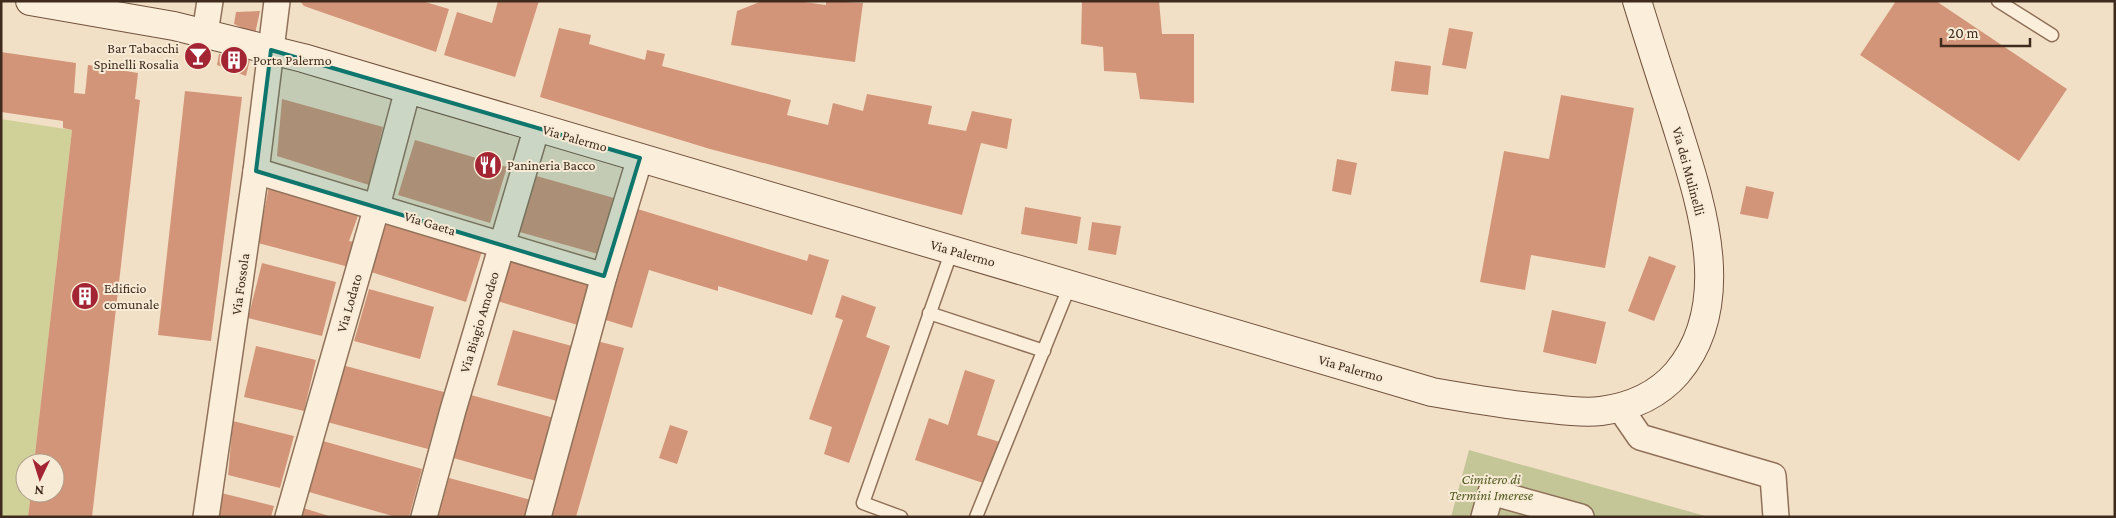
<svg xmlns="http://www.w3.org/2000/svg" width="2116" height="518" font-family="'Crimson Pro',serif">
  <style>
    .green { fill: #d0d198 }
    .cemetery { fill: #c5c698 }
    .building { fill: #d39579 }
    .lines { fill: none; stroke-linecap: round; stroke-linejoin: round }
    .lane-casing { stroke: #8f7159; stroke-width: 15 }
    .street-casing { stroke: #8f7159; stroke-width: 28 }
    .secondary-casing { stroke: #71523d; stroke-width: 30 }
    .lane { stroke: #fbeeda; stroke-width: 12 }
    .street { stroke: #fbeeda; stroke-width: 25 }
    .secondary { stroke: #fbeeda; stroke-width: 28 }
    .marked { fill: #0f766e; fill-opacity: 0.2; stroke: #0f766e; stroke-width: 4; stroke-linejoin: round }
    .labels { text-anchor: middle; dominant-baseline: central; stroke-width: 4; stroke-linejoin: round; paint-order: stroke }
    .poi-label { font-size: 14px; fill: #3e2b1e; stroke: #f8ebd6; text-anchor: start }
    .street-label { font-size: 14px; fill: #3e2b1e; stroke: #f8ebd6 }
    .park-label { font-size: 14px; font-style: italic; fill: #535c23; stroke: #f8ebd6 }
  </style>
  <rect width="100%" height="100%" fill="#f2e0c6"/>
  <!-- green -->
  <polygon class="green" points="1,119 72,130 34,463 25,463 25,493 31,493 28,517 1,517"/>
  <!-- cemetery -->
  <polygon class="cemetery" points="1469,450 1709,517 1451,517"/>
  <!-- building -->
  <g class="building">
    <polygon points="300,1 422,1 449,9 436,52 304,6"/>
    <polygon points="498,1 539,1 515,77 444,55 457,12 492,23"/>
    <polygon points="762,1 797,1 826,5 826,1 863,3 855,62 731,45 737,11"/>
    <polygon points="1082,1 1159,1 1162,34 1194,34 1194,103 1140,99 1136,73 1104,71 1103,47 1081,44"/>
    <polygon points="1896,1 1936,1 2067,89 2019,161 1860,55"/>
    <polygon points="260,11 255,34 234,24 236,12"/>
    <polygon points="559,28 591,35 589,44 645,60 647,50 665,54 662,66 791,100 787,115 828,125 833,103 863,111 867,94 932,106 928,124 966,131 972,111 1012,119 1007,149 981,143 962,215 710,149 540,97"/>
    <polygon points="1449,28 1473,32 1466,69 1442,65"/>
    <polygon points="1,52 76,63 74,93 85,94 88,65 138,73 135,99 140,100 92,517 28,517 31,493 55,493 55,463 34,463 72,130 63,128 63,121 1,112"/>
    <polygon points="219,54 251,55 246,76 217,65"/>
    <polygon points="1395,61 1431,66 1428,95 1391,91"/>
    <polygon points="185,91 242,97 211,341 158,335"/>
    <polygon points="1561,95 1634,108 1605,268 1531,255 1525,290 1480,282 1504,151 1549,159"/>
    <polygon points="282,99 383,127 369,185 277,156"/>
    <polygon points="415,140 507,167 490,223 398,195"/>
    <polygon points="1337,159 1357,163 1351,195 1332,191"/>
    <polygon points="533,175 614,198 598,254 516,231"/>
    <polygon points="269,186 359,213 349,241 355,242 349,267 258,243"/>
    <polygon points="1746,186 1774,192 1768,219 1740,214"/>
    <polygon points="631,207 807,261 809,254 829,260 812,315 718,286 718,291 649,270 632,328 599,318"/>
    <polygon points="1025,207 1081,217 1077,244 1021,234"/>
    <polygon points="388,218 483,248 466,302 371,272"/>
    <polygon points="1092,222 1121,226 1116,255 1088,250"/>
    <polygon points="511,253 595,278 581,326 497,301"/>
    <polygon points="1649,256 1676,266 1654,321 1628,311"/>
    <polygon points="262,263 336,282 322,336 248,318"/>
    <polygon points="369,289 434,307 420,359 354,341"/>
    <polygon points="842,295 876,307 866,337 890,346 849,463 824,454 832,427 809,419 843,320 835,317"/>
    <polygon points="1552,310 1606,322 1596,364 1543,352"/>
    <polygon points="513,330 572,346 557,401 497,385"/>
    <polygon points="597,341 624,348 576,517 546,517"/>
    <polygon points="256,346 316,360 304,411 244,397"/>
    <polygon points="342,365 444,392 428,449 327,422"/>
    <polygon points="965,370 995,380 977,435 1000,442 986,484 915,460 929,418 948,425"/>
    <polygon points="471,395 554,418 536,481 453,458"/>
    <polygon points="233,421 294,436 280,488 228,475"/>
    <polygon points="670,425 688,431 677,464 659,458"/>
    <polygon points="323,441 422,469 409,517 396,517 309,492"/>
    <polygon points="449,478 531,500 527,517 438,517"/>
    <polygon points="221,493 274,506 271,517 216,517"/>
    <polygon points="300,507 329,516 329,517 297,517"/>
  </g>
  <g class="lines">
    <!-- lane casing -->
    <g class="lane-casing">
      <g id="lane">
        <polyline points="1998,1 2052,35"/>
        <polyline points="929,313 1044,351"/>
        <polyline points="901,517 863,503 952,250"/>
        <polyline points="976,517 1070,285"/>
      </g>
    </g>
    <!-- street casing -->
    <g class="street-casing">
      <g id="street">
        <polyline points="205,33 210,1"/>
        <polyline points="256,171 604,276"/>
        <polyline points="1620,408 1640,437 1773,476 1776,517"/>
        <polyline points="206,517 256,171 277,1"/>
        <polyline points="288,517 377,206 408,89"/>
        <polyline points="424,517 453,410 537,127"/>
        <polyline points="538,517 604,276 640,158"/>
        <polyline points="1484,517 1491,492 1581,517"/>
      </g>
    </g>
    <!-- secondary casing -->
    <g class="secondary-casing">
      <path id="secondary" d="M 30,1 L 174,26 L 303,58 L 1432,392 C 1472,399 1512,406 1552,409 C 1568,411 1585,413 1601,411 C 1630,407 1658,395 1677,373 C 1738,301 1698,195 1674,117 C 1661,78 1649,40 1637,1"/>
    </g>
    <!-- lane -->
    <use href="#lane" class="lane"/>
    <!-- street -->
    <use href="#street" class="street"/>
    <!-- secondary -->
    <use href="#secondary" class="secondary"/>
  </g>
  <!-- marked area -->
  <path class="marked" d="M 271,50 L 640,158 L 604,276 L 256,171 Z"/>
  <!-- icons -->
  <defs>
    <g id="bar-disc" transform="scale(1.4375)"><circle r="9.5" fill="#a32432" stroke="#f8ebd6"/><path d="M-6-5H6L.8 .8V4.5H3.5V6h-7V4.5H-.8V.8Z" fill="#fff"/></g>
    <g id="building-disc" transform="scale(1.4375)"><circle r="9.5" fill="#a32432" stroke="#f8ebd6"/><path d="M-4-6H4V6H1V3H-1V6H-4ZM-2.5-4.3h1.7v1.8h-1.7ZM.8-4.3h1.7v1.8H.8ZM-2.5-1h1.7V.8h-1.7ZM.8-1h1.7V.8H.8Z" fill="#fff"/></g>
    <g id="restaurant-disc" transform="scale(1.4375)"><circle r="9.5" fill="#a32432" stroke="#f8ebd6"/><path d="M-5-6h1v4h1v-4h1v4h1v-4h1v5L-1.5 .5V6h-2V.5L-5-1ZM5-6V6H3V1.5H1.5Q1.5-4 5-6Z" fill="#fff"/></g>
  </defs>
  <g fill-rule="evenodd">
    <use href="#bar-disc" x="198" y="56"/>
    <use href="#building-disc" x="234" y="60"/>
    <use href="#restaurant-disc" x="488" y="165"/>
    <use href="#building-disc" x="85" y="296"/>
  </g>
  <g class="labels">
    <!-- poi labels -->
    <g class="poi-label">
      <text x="179" y="48" text-anchor="end">Bar Tabacchi<tspan x="179" dy="16">Spinelli Rosalia</tspan></text>
      <text x="253" y="60">Porta Palermo</text>
      <text x="507" y="165">Panineria Bacco</text>
      <text x="104" y="288">Edificio<tspan x="104" dy="16">comunale</tspan></text>
    </g>
    <!-- street labels -->
    <g class="street-label">
      <text transform="translate(575 138) rotate(16)">Via Palermo</text>
      <text transform="translate(1689 171) rotate(75)">Via dei Mulinelli</text>
      <text transform="translate(430 223) rotate(17)">Via Gaeta</text>
      <text transform="translate(963 253) rotate(16)">Via Palermo</text>
      <text transform="translate(240 284) rotate(-82)">Via Fossola</text>
      <text transform="translate(349 303) rotate(-74)">Via Lodato</text>
      <text transform="translate(479 322) rotate(-73)">Via Biagio Amodeo</text>
      <text transform="translate(1351 368) rotate(16)">Via Palermo</text>
    </g>
    <!-- park labels -->
    <g class="park-label">
      <text x="1491" y="479">Cimitero di<tspan x="1491" dy="16">Termini Imerese</tspan></text>
    </g>
  </g>
  <!-- border -->
  <rect width="2116" height="518" fill="none" stroke="#3e2b1e" stroke-width="5"/>
  <!-- north arrow -->
  <g transform="translate(40 478) rotate(184)"><circle r="24" fill="#f8ebd6" stroke="#ae9e8c"/>
  <path d="M0-4L9 19L0 12L-9 19Z" fill="#a32432"/>
  <text y="-8" font-size="14" font-weight="bold" text-anchor="middle" fill="#3e2b1e">N</text>
  </g>
  <!-- scale -->
  <path d="M1941 38v8h89v-8" fill="none" stroke="#3e2b1e" stroke-width="2.5"/>
  <text x="1948" y="38" font-size="15" fill="#3e2b1e" stroke="#f8ebd6" stroke-width="4" paint-order="stroke">20 m</text>
</svg>
